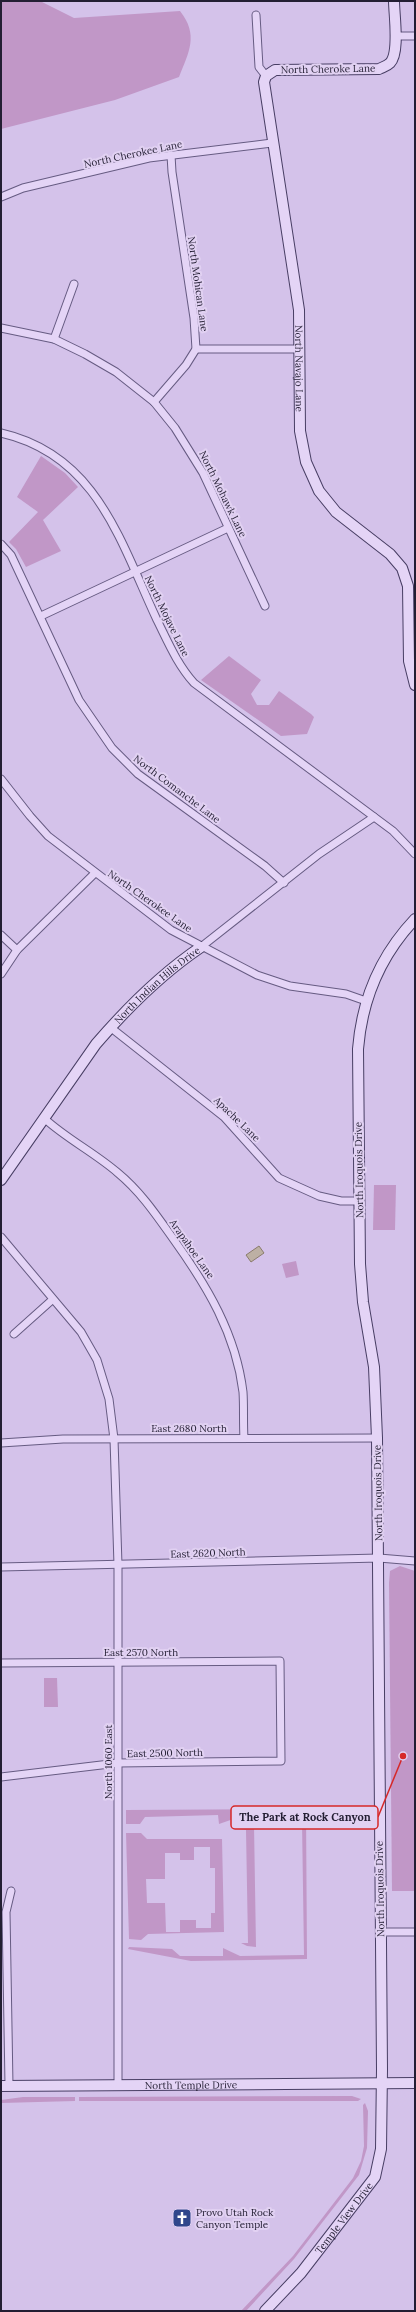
<svg xmlns="http://www.w3.org/2000/svg" width="416" height="2312" font-family="Lora,serif">
  <style>
    .green { fill: #c197c7; fill-rule: evenodd }
    .water { fill: #bdb0a4; stroke: #8a7b6c }
    .lines { fill: none; stroke-linecap: round; stroke-linejoin: round }
    .street-casing { stroke: #665b82; stroke-width: 9 }
    .secondary-casing { stroke: #483e64; stroke-width: 12 }
    .street { stroke: #e4d4f6; stroke-width: 7 }
    .secondary { stroke: #e4d4f6; stroke-width: 10 }
    .labels { text-anchor: middle; dominant-baseline: central; stroke-width: 4; stroke-linejoin: round; paint-order: stroke }
    .street-label { font-size: 10px; fill: #231e33; stroke: #e1d1f2 }
    .poi-label { font-size: 10px; fill: #231e33; stroke: #e1d1f2; text-anchor: start }
    .leader { fill: none; stroke: #d62828; stroke-width: 1.5 }
    .callout-dot { fill: #d62828; stroke: #e1d1f2; stroke-width: 1.5 }
    .callout { fill: #e1d1f2; stroke: #d62828; stroke-width: 1.5 }
    .callout-label { font-size: 11px; text-anchor: middle; font-weight: bold; fill: #231e33 }
  </style>
  <rect width="100%" height="100%" fill="#d4c2ea"/>
  <!-- green -->
  <g class="green">
    <path d="M 1,1 L 40,1 L 74,18 L 180,11 C 199,35 189,52 179,77 L 115,100 L 1,129 Z"/>
    <polygon points="41,456 65,473 78,487 43,520 61,551 26,567 16,549 9,542 38,512 17,497"/>
    <polygon points="229,656 261,680 251,694 257,705 269,705 279,691 311,714 314,717 307,734 281,736 201,680"/>
    <polygon points="374,1185 396,1185 395,1230 373,1230"/>
    <polygon points="296,1261 299,1275 286,1278 282,1264"/>
    <polygon points="400,1566 415,1571 415,1891 392,1891 389,1583 390,1571"/>
    <polygon points="44,1678 57,1678 58,1707 44,1707"/>
    <polygon points="306,1809 307,1959 191,1961 128,1949 129,1947 172,1949 180,1956 223,1956 223,1948 240,1956 304,1955 302,1821 297,1816 242,1816 219,1824 218,1815 145,1817 140,1824 126,1824 126,1810"/>
    <polygon points="254,1825 256,1947 247,1946 241,1943 248,1943 246,1830 238,1829"/>
    <path d="M 126,1833 L 141,1833 L 147,1839 L 222,1839 L 224,1932 L 148,1934 L 141,1940 L 129,1939 ZM 194,1847 L 210,1847 L 210,1868 L 215,1868 L 215,1913 L 211,1913 L 211,1928 L 196,1928 L 196,1920 L 180,1920 L 180,1932 L 166,1932 L 165,1903 L 147,1903 L 146,1879 L 165,1879 L 165,1853 L 180,1853 L 180,1860 L 194,1860 Z"/>
    <polygon points="352,2096 361,2099 358,2101 79,2101 79,2097"/>
    <polygon points="23,2097 75,2097 75,2101 1,2103 1,2100"/>
    <polygon points="365,2103 368,2111 367,2148 359,2175 294,2259 246,2311 241,2311 293,2256 353,2178 361,2161 364,2146 363,2105"/>
  </g>
  <!-- water -->
  <polygon class="water" points="259,1246 264,1253 251,1262 246,1255"/>
  <g class="lines">
    <!-- street casing -->
    <g class="street-casing">
      <g id="street">
        <polyline points="256,15 259,67 266,76"/>
        <polyline points="395,36 415,36"/>
        <polyline points="1,197 23,188 149,158 272,143"/>
        <polyline points="1,328 54,339 85,354 116,372 154,402 175,428 203,473 265,606"/>
        <polyline points="54,339 74,284"/>
        <polyline points="196,349 299,349"/>
        <polyline points="154,402 186,365 196,349 194,318 172,172 171,155"/>
        <path d="M 1,433 C 97,455 120,541 157,620 C 168,642 177,664 194,683 L 393,831 L 415,854"/>
        <polyline points="1,544 11,555 79,700 112,748 138,774 265,866 284,883"/>
        <polyline points="41,616 228,528"/>
        <polyline points="1,779 30,816 48,836 171,930 257,975 290,986 346,994 366,1001"/>
        <polyline points="1,935 17,950"/>
        <polyline points="201,947 319,854 374,817"/>
        <polyline points="1,974 17,950 95,873"/>
        <polyline points="110,1027 224,1117 279,1178 319,1196 341,1201 360,1201"/>
        <path d="M 45,1119 C 67,1139 95,1153 118,1173 C 141,1192 157,1216 174,1240 C 207,1286 236,1334 243,1392 C 244,1407 243,1423 244,1438"/>
        <polyline points="1,1237 81,1332 97,1360 109,1399 114,1439 118,1565 118,2085"/>
        <polyline points="14,1334 52,1300"/>
        <polyline points="1,1443 63,1439 377,1438"/>
        <polyline points="1,1567 379,1558 415,1561"/>
        <polyline points="1,1663 280,1661 281,1761 118,1763 1,1777"/>
        <polyline points="380,1932 415,1932"/>
        <polyline points="9,2085 6,1912 11,1891"/>
      </g>
    </g>
    <!-- secondary casing -->
    <g class="secondary-casing">
      <g id="secondary">
        <path id="s1" d="M 394,1 C 394,15 400,53 390,63 C 387,66 383,67 379,69 L 275,70 L 266,76 L 264,82 L 299,310 L 300,431 L 306,462 L 319,491 L 336,512 L 390,554 L 402,568 L 408,586 L 409,661 L 415,685"/>
        <path id="s2" d="M 1,1180 L 96,1044 C 127,1008 161,974 201,947"/>
        <path id="s3" d="M 1,2086 L 415,2083"/>
        <path id="s4" d="M 265,2311 L 301,2273 L 375,2177 L 381,2149 L 382,2069 L 377,1438 L 374,1367 L 363,1302 L 360,1264 L 358,1049 C 362,999 381,955 415,919"/>
      </g>
    </g>
    <!-- street -->
    <use href="#street" class="street"/>
    <!-- secondary -->
    <use href="#secondary" class="secondary"/>
  </g>
  <!-- icons -->
  <defs>
    <g id="church-square" transform="scale(1)"><rect x="-9" y="-9" width="18" height="18" rx="4" fill="#30478c" stroke="#e1d1f2"/><path d="M-1.2-6h2.4v3.5h3.3v2.4h-3.3V6h-2.4V-.1h-3.3v-2.4h3.3Z" fill="#fff"/></g>
  </defs>
  <g fill-rule="evenodd">
    <use href="#church-square" x="182" y="2218"/>
  </g>
  <g class="labels">
    <!-- street labels -->
    <g class="street-label">
      <text transform="translate(328 69) rotate(-1)">North Cheroke Lane</text>
      <text transform="translate(133 154) rotate(-12)">North Cherokee Lane</text>
      <text transform="translate(198 284) rotate(82)">North Mohican Lane</text>
      <text stroke="none"><textPath href="#s1" startOffset="486">North Navajo Lane</textPath></text>
      <text transform="translate(223 494) rotate(64)">North Mohawk Lane</text>
      <text transform="translate(167 616) rotate(64)">North Mojave Lane</text>
      <text transform="translate(177 789) rotate(37)">North Comanche Lane</text>
      <text transform="translate(150 901) rotate(35)">North Cherokee Lane</text>
      <text stroke="none"><textPath href="#s2" startOffset="251">North Indian Hills Drive</textPath></text>
      <text transform="translate(237 1119) rotate(44)">Apache Lane</text>
      <text transform="translate(359 1170) rotate(-91)">North Iroquois Drive</text>
      <text transform="translate(192 1249) rotate(55)">Arapahoe Lane</text>
      <text x="189" y="1428">East 2680 North</text>
      <text transform="translate(378 1493) rotate(-91)">North Iroquois Drive</text>
      <text transform="translate(208 1553) rotate(-2)">East 2620 North</text>
      <text x="141" y="1652">East 2570 North</text>
      <text transform="translate(165 1753) rotate(-1)">East 2500 North</text>
      <text transform="translate(108 1762) rotate(-90)">North 1060 East</text>
      <text transform="translate(380 1889) rotate(-91)">North Iroquois Drive</text>
      <text stroke="none"><textPath href="#s3" startOffset="190">North Temple Drive</textPath></text>
      <text stroke="none"><textPath href="#s4" startOffset="122">Temple View Drive</textPath></text>
    </g>
    <!-- poi labels -->
    <g class="poi-label">
      <text x="196" y="2212">Provo Utah Rock<tspan x="196" dy="12">Canyon Temple</tspan></text>
    </g>
  </g>
  <!-- callouts -->
  <path class="leader" d="M403 1756L378 1817"/>
  <circle class="callout-dot" cx="403" cy="1756" r="4"/>
  <rect class="callout" x="231" y="1806" width="147" height="23" rx="4"/>
  <g class="callout-label">
    <text x="305" y="1821">The Park at Rock Canyon</text>
  </g>
  <!-- border -->
  <rect width="416" height="2312" fill="none" stroke="#231e33" stroke-width="4"/>
</svg>
